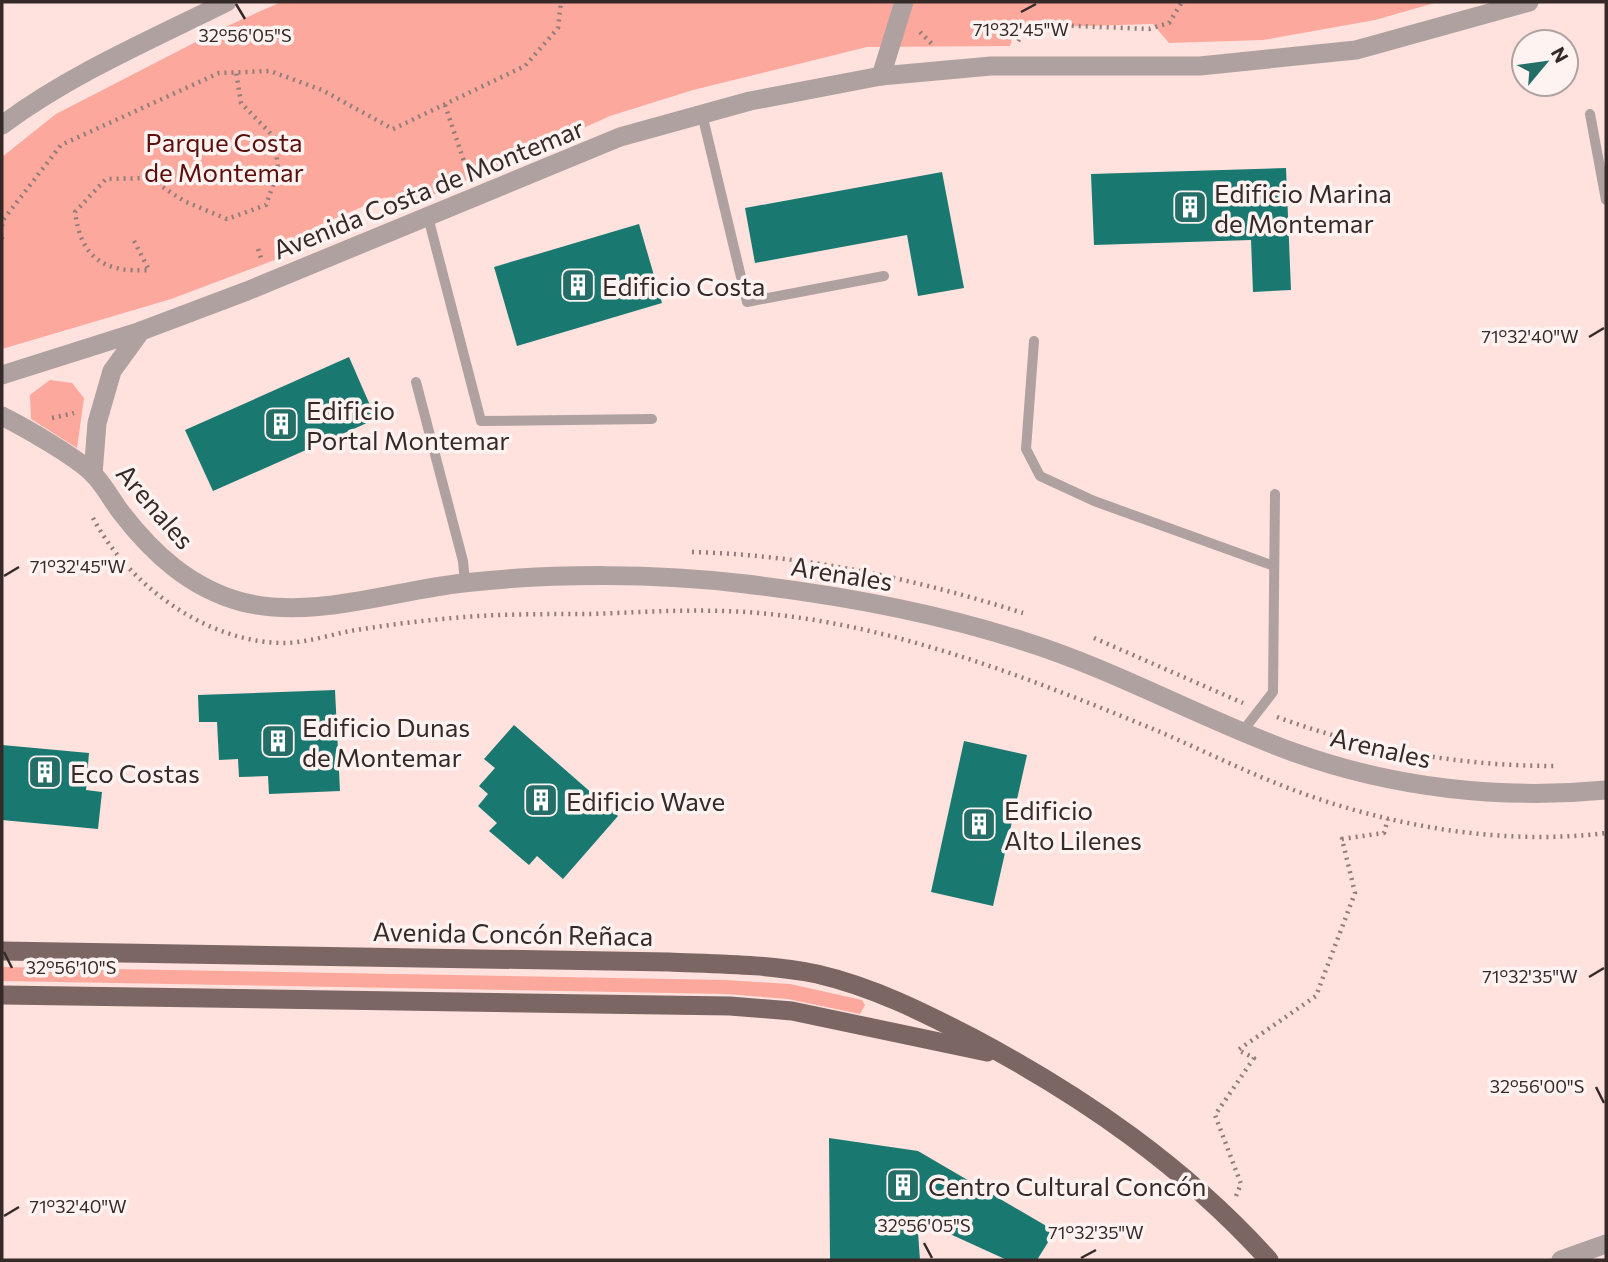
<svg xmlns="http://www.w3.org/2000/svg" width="1608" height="1262" font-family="Commissioner,sans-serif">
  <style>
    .green { fill: #fda89d }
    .building { fill: #197870 }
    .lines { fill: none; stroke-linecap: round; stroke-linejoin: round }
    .path { stroke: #917d7a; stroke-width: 4.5; stroke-dasharray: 2 5; stroke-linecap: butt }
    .service { stroke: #aea19f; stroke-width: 10 }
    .minor { stroke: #aea19f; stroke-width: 19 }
    .tertiary { stroke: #aea19f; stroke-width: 19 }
    .primary { stroke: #7c6663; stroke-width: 19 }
    .ticks { fill: none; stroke: #352a28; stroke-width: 2.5 }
    .labels { text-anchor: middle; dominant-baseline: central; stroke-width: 7; stroke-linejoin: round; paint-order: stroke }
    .park-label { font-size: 26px; fill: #5b100e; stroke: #fff3f1 }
    .street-label { font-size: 26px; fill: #352a28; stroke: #fff3f1 }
    .poi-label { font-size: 26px; fill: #352a28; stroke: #fff3f1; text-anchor: start }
    .ticks-label { font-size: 18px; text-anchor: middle; fill: #352a28; stroke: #fff3f1; stroke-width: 7; stroke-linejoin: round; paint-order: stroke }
  </style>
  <rect width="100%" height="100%" fill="#ffe1dd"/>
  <!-- green -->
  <g class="green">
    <polygon points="281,2 1438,2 1375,20 1263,40 1169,43 1153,24 1015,28 1010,46 867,47 693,90 610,116 391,214 385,197 315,227 317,244 171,299 2,349 2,157 56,114 223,28"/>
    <polygon points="50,380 72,383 84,398 77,448 31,419 30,395"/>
    <polygon points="2,967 726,980 790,984 862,1000 865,1005 860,1014 788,999 726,994 2,981"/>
  </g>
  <!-- building -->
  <g class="building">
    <polygon points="1286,168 1291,290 1253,292 1251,240 1094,245 1091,174"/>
    <polygon points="942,172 964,288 918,296 907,235 755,263 745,208"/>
    <polygon points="639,224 662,303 517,346 494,267"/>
    <polygon points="349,357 376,419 213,491 185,430"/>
    <polygon points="335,690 340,791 269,794 268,776 239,777 238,759 219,760 217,722 199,722 198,695"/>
    <polygon points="514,725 618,816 563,879 537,856 529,865 489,831 497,823 478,806 488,794 479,786 495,768 484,759"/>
    <polygon points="964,741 1027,755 993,906 931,892"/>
    <polygon points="2,745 89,753 86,790 102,792 98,829 2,820"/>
    <polygon points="829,1138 918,1151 1055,1231 1037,1260 1007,1260 917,1219 920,1260 830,1260"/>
  </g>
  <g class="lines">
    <!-- path -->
    <g class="path">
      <polyline points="920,32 933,45"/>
      <polyline points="1018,41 1029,24 1149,29 1169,23 1182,2"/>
      <polyline points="445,105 469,176"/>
      <polyline points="2,226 3,220 61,145 219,73 270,71 322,90 393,129 525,66 558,28 561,2"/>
      <polyline points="2,237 2,240"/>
      <path d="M 134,241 L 149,270 C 104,273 81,258 75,212 L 106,179 L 149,178 L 184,201 L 227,219 L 266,205 L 278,171 L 275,138 L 241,103 L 236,72"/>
      <polyline points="258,249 262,261"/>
      <polyline points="52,418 74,413"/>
      <path d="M 93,518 C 129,586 208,644 287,643 C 308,642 330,635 350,631 C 392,624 435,619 478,616 C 515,614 553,614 590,614 C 647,612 702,608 759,613 C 897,625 1031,679 1158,731 C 1202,750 1246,772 1291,789 C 1388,826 1502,846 1606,833"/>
      <path d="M 692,552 C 805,555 916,579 1023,613"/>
      <polyline points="1094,638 1243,703"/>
      <path d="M 1277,717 C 1367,750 1460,766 1556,766"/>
      <polyline points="1236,1196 1241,1184 1215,1115 1254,1058 1238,1050 1316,996 1355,893 1342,839 1384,833 1388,819"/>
    </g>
    <!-- service -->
    <g class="service">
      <polyline points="702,114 747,302 884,276"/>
      <polyline points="1590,114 1606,200"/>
      <polyline points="428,217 481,421 652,419"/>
      <polyline points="1034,341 1026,449 1040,476 1094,501 1274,566"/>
      <polyline points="416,382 463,561 465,583"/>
      <polyline points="1242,732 1273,692 1275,494"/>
    </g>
    <!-- minor -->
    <g class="minor">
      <path d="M 2,416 C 24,427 80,459 95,476 C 105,487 112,500 120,511 C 152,553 190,588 242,602 C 313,620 391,591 463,583 C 551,573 658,573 746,584 C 839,595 934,612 1023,641 C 1116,670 1202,719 1293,752 C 1393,788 1501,800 1606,790"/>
      <polyline points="93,474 97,423 112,371 141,331"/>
      <polyline points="1561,1260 1606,1244"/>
    </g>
    <!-- tertiary -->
    <g class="tertiary">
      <polyline points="881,76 904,2"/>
      <path d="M 2,125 C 71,74 150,40 227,2"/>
      <polyline points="2,375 141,331 247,291 620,137 750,101 881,76 991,66 1200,66 1356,50 1529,2"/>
    </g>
    <!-- primary -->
    <g class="primary">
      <path d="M 2,951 L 669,962 C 718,964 768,964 817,974 C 873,987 923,1012 973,1038 C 1084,1097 1185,1167 1269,1260"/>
      <polyline points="2,995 730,1006 792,1011 987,1052"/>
    </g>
  </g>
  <!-- ticks -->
  <path class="ticks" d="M 236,4 L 245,19M 1021,12 L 1036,4M 1589,337 L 1604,328M 4,576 L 19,567M 4,952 L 12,968M 1589,977 L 1604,968M 1596,1087 L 1604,1103M 4,1216 L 19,1207M 924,1243 L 932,1258M 1081,1258 L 1096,1250"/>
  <!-- icons -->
  <defs>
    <g id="building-square" transform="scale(1.75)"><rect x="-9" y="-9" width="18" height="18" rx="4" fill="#256e68" stroke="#fff3f1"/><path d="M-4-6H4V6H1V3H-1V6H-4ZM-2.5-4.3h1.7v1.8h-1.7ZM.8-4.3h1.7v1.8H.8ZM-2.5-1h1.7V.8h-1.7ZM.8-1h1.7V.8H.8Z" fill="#fff"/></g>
  </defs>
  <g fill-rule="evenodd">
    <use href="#building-square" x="1190" y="207"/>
    <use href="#building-square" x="578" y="285"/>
    <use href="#building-square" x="281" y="424"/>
    <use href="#building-square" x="278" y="741"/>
    <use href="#building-square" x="45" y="772"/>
    <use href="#building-square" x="541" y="800"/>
    <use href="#building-square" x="979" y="824"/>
    <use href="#building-square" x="903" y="1185"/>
  </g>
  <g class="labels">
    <!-- park labels -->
    <g class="park-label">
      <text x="224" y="141">Parque Costa<tspan x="224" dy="30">de Montemar</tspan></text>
    </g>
    <!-- street labels -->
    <g class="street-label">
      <text transform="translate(428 188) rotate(-22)">Avenida Costa de Montemar</text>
      <text transform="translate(156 506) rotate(49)">Arenales</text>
      <text transform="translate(842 573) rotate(9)">Arenales</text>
      <text transform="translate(1381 747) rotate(13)">Arenales</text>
      <text transform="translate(513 933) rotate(1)">Avenida Concón Reñaca</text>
    </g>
    <!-- poi labels -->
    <g class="poi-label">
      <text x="1214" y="192">Edificio Marina<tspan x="1214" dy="30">de Montemar</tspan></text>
      <text x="602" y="285">Edificio Costa</text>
      <text x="306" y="409">Edificio<tspan x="306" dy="30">Portal Montemar</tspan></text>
      <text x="302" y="726">Edificio Dunas<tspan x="302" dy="30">de Montemar</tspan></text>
      <text x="70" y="772">Eco Costas</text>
      <text x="566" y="800">Edificio Wave</text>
      <text x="1004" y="809">Edificio<tspan x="1004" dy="30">Alto Lilenes</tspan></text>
      <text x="928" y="1185">Centro Cultural Concón</text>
    </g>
  </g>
  <g class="ticks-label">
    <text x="1021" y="36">71°32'45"W</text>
    <text x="245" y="42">32°56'05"S</text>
    <text x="1530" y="343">71°32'40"W</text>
    <text x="78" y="573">71°32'45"W</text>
    <text x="71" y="974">32°56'10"S</text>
    <text x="1530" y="983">71°32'35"W</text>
    <text x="1537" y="1093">32°56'00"S</text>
    <text x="78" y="1213">71°32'40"W</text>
    <text x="924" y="1232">32°56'05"S</text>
    <text x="1096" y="1239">71°32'35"W</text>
  </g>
  <!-- border -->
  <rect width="1608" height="1262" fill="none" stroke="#352a28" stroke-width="7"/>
  <!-- north arrow -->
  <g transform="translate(1545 63) rotate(61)"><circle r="33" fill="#fff3f1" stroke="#aea3a1" stroke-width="2"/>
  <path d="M0-5L12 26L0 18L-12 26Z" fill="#256e68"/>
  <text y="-10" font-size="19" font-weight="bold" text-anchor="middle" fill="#352a28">N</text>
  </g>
</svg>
